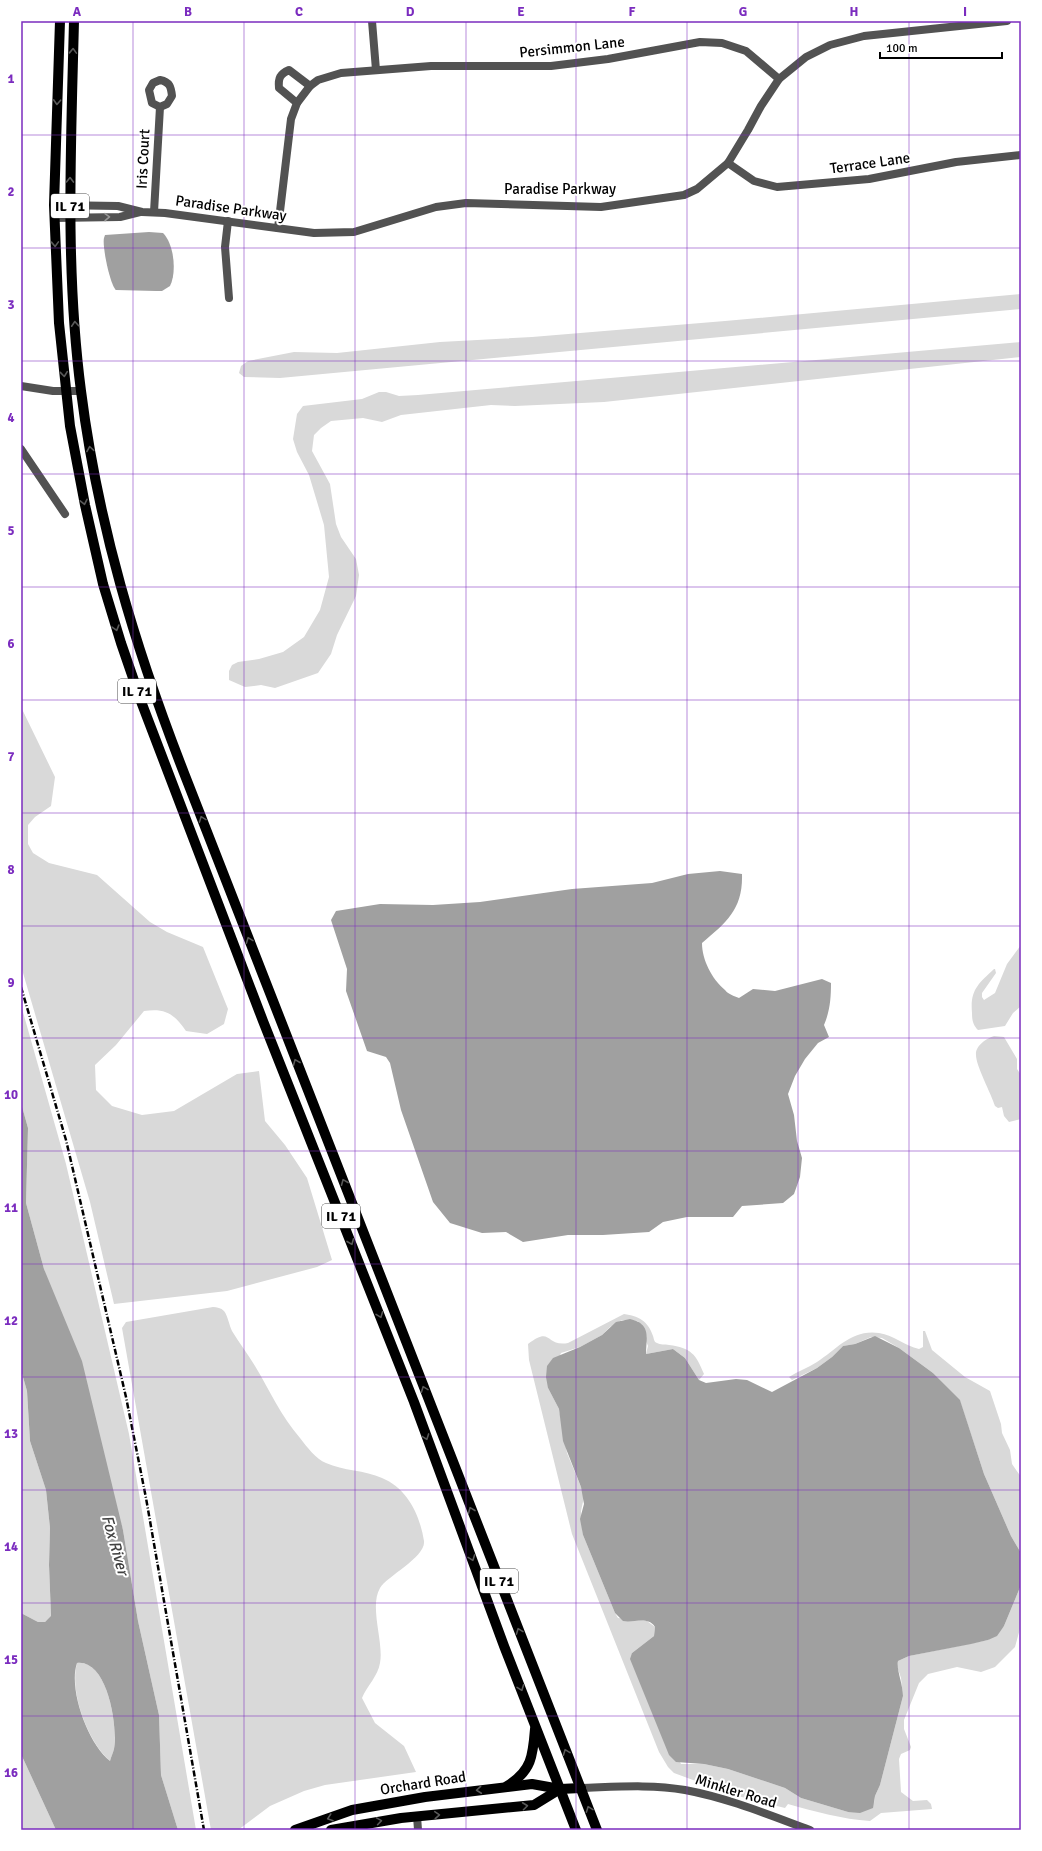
<svg xmlns="http://www.w3.org/2000/svg" width="1042" height="1851" font-family="Signika,sans-serif">
  <style>
    .green { fill: #d9d9d9 }
    .water { fill: #a0a0a0; fill-rule: evenodd }
    .lines { fill: none; stroke-linecap: round; stroke-linejoin: round }
    .minor { stroke: #525252; stroke-width: 8 }
    .major { stroke: #000; stroke-width: 10 }
    .rail { stroke: #000; stroke-width: 2.5; stroke-dasharray: 6 2 1 2; stroke-linecap: butt }
    .oneway { stroke: #595959 }
    .oneway2 { stroke: #979797 }
    .grid { fill: none; stroke: #7b2cbf; stroke-width: 1; stroke-opacity: 0.55 }
    .labels { text-anchor: middle; dominant-baseline: central; stroke-width: 4; stroke-linejoin: round; paint-order: stroke }
    .shield { fill: #fff; stroke: #4c4c4c; stroke-width: 1 }
    .shield-label { font-size: 14px; font-weight: bold; fill: #000 }
    .street-label { font-size: 15px; fill: #000; stroke: #fff }
    .water-label { font-size: 16px; font-style: italic; fill: #414141; stroke: #fff }
    .neatline { fill: none; stroke: #7b2cbf; stroke-width: 1.5 }
    .grid-label { font-size: 13px; text-anchor: middle; font-weight: bold; fill: #7b2cbf }
  </style>
  <rect width="100%" height="100%" fill="#fff"/>
  <!-- green -->
  <g class="green">
    <polygon points="1021,294 1021,309 280,378 244,377 239,373 241,366 248,361 294,352 337,353 440,342 532,337 725,321"/>
    <polygon points="1021,342 1021,357 604,402 515,406 491,405 401,415 382,422 363,418 331,421 321,428 314,435 312,451 330,484 336,524 341,537 356,559 359,575 356,596 337,635 331,654 318,673 275,688 261,685 245,687 229,680 229,671 232,665 238,662 259,659 283,652 304,637 320,610 329,577 324,525 309,475 297,452 293,439 297,414 303,406 362,399 379,392 386,392 399,396 418,395"/>
    <path d="M 21,707 L 55,777 L 51,806 L 35,817 L 28,825 L 28,844 L 33,853 L 49,863 L 97,875 L 150,922 L 167,932 L 203,947 L 228,1009 L 224,1024 L 207,1034 L 186,1031 C 174,1014 166,1008 144,1011 L 116,1045 L 95,1065 L 96,1090 L 112,1106 L 142,1115 L 174,1111 L 237,1074 L 259,1071 L 265,1121 L 285,1145 L 307,1178 L 332,1260 L 317,1267 L 227,1291 L 114,1304 L 90,1202 L 21,966 Z"/>
    <path d="M 1021,945 L 1021,1006 L 1013,1013 L 1005,1026 L 978,1030 C 973,1025 972,1020 972,1013 C 970,990 978,984 994,969 L 995,969 L 996,973 L 982,993 L 982,997 L 984,1000 L 995,993 L 1007,964 Z"/>
    <polygon points="21,1005 66,1164 129,1434 196,1830 178,1830 161,1775 159,1715 138,1621 123,1530 44,1269 26,1203 28,1128 21,1103"/>
    <path d="M 994,1036 L 1004,1037 L 1017,1059 L 1017,1069 L 1021,1075 L 1021,1119 L 1009,1122 L 1004,1116 L 1002,1107 L 998,1108 L 995,1106 C 991,1093 976,1066 976,1055 C 975,1046 987,1038 994,1036 Z"/>
    <path d="M 213,1307 C 217,1307 221,1308 224,1311 C 228,1316 229,1325 232,1331 C 239,1343 248,1354 255,1366 C 270,1391 281,1416 300,1438 C 307,1447 316,1459 326,1463 C 343,1471 365,1470 382,1478 C 407,1488 420,1515 424,1541 C 426,1557 387,1576 380,1588 C 369,1607 384,1642 380,1663 C 378,1676 367,1686 362,1698 L 375,1723 L 404,1746 L 416,1772 L 325,1785 L 304,1791 L 270,1806 L 238,1830 L 211,1830 L 122,1328 L 126,1322 Z"/>
    <path d="M 624,1314 C 639,1316 648,1321 653,1336 C 654,1339 654,1342 657,1343 C 660,1345 665,1344 669,1345 C 691,1348 696,1354 704,1374 L 699,1380 L 685,1358 L 673,1349 L 646,1354 L 648,1346 L 638,1321 L 622,1320 L 610,1327 L 602,1335 L 580,1347 L 561,1353 L 548,1388 L 559,1409 L 567,1453 L 581,1487 L 584,1497 L 581,1511 L 583,1535 L 615,1613 L 618,1618 L 647,1621 L 655,1627 L 654,1636 L 632,1653 L 681,1764 L 704,1764 L 728,1769 L 785,1788 L 801,1798 L 848,1812 L 874,1803 L 875,1796 L 880,1785 L 903,1696 L 901,1678 L 897,1666 L 898,1661 L 909,1656 L 988,1640 L 1004,1626 L 1021,1585 L 1021,1625 L 1015,1647 L 995,1667 L 981,1672 L 957,1667 L 928,1674 L 919,1683 L 904,1720 L 904,1729 L 911,1747 L 910,1750 L 901,1754 L 899,1759 L 901,1792 L 913,1801 L 927,1800 L 931,1804 L 932,1809 L 881,1813 L 870,1821 C 842,1819 816,1812 788,1804 L 785,1808 L 734,1795 L 674,1773 L 668,1767 L 659,1752 L 572,1534 L 529,1360 L 528,1344 C 552,1325 545,1347 568,1343 Z"/>
    <path d="M 923,1331 L 925,1331 L 932,1350 L 965,1377 L 990,1391 L 1001,1424 L 1002,1433 L 1010,1450 L 1012,1464 L 1021,1477 L 1021,1553 L 1011,1536 L 984,1474 L 960,1401 L 933,1373 L 899,1348 L 882,1338 L 871,1337 L 855,1344 L 843,1346 L 832,1357 L 817,1368 L 792,1380 L 789,1377 C 798,1371 808,1368 817,1362 C 837,1349 852,1329 879,1333 C 894,1335 905,1346 919,1349 L 923,1347 Z"/>
    <polygon points="21,1370 27,1391 30,1441 46,1490 50,1528 49,1565 51,1617 45,1622 38,1622 21,1613"/>
    <path d="M 77,1663 C 108,1659 118,1728 114,1749 C 113,1753 111,1757 110,1761 C 88,1742 69,1692 77,1663 Z"/>
    <polygon points="21,1754 56,1830 21,1830"/>
  </g>
  <!-- water -->
  <g class="water">
    <path d="M 149,232 L 163,233 C 174,244 177,272 170,286 L 162,291 L 156,291 L 116,290 C 110,285 102,246 104,238 L 105,235 Z"/>
    <path d="M 720,871 L 742,874 C 743,909 727,922 702,943 C 702,960 712,979 725,990 C 728,994 734,996 739,998 L 753,989 L 775,991 L 822,979 L 831,983 C 831,998 830,1011 824,1025 L 829,1037 L 818,1043 L 805,1059 L 795,1076 L 788,1094 L 794,1115 L 797,1141 L 802,1158 L 800,1177 L 794,1194 L 783,1203 L 742,1206 L 733,1217 L 687,1217 L 663,1222 L 649,1232 L 603,1235 L 568,1235 L 523,1242 L 506,1232 L 482,1233 L 450,1223 L 433,1202 L 401,1110 L 390,1063 L 386,1057 L 367,1051 L 346,991 L 347,969 L 331,920 L 336,911 L 380,904 L 433,905 L 480,902 L 572,889 L 652,883 L 688,874 Z"/>
    <path d="M 21,1103 L 28,1128 L 26,1203 L 44,1269 L 82,1361 L 123,1530 L 138,1621 L 159,1715 L 161,1775 L 178,1830 L 56,1830 L 21,1754 L 21,1613 L 38,1622 L 45,1622 L 51,1616 L 49,1565 L 50,1528 L 46,1490 L 30,1441 L 27,1391 L 21,1370 ZM 77,1663 C 108,1659 118,1728 114,1749 C 113,1753 111,1757 110,1761 C 88,1744 68,1689 77,1663 Z"/>
    <path d="M 630,1319 C 652,1324 646,1338 646,1354 L 673,1349 L 685,1358 L 699,1380 L 706,1383 L 736,1379 L 747,1380 L 772,1392 L 817,1368 L 832,1357 L 843,1346 L 855,1344 L 875,1336 L 899,1348 L 933,1373 L 960,1400 L 984,1474 L 1011,1536 L 1021,1553 L 1021,1585 L 1004,1626 L 997,1636 L 988,1640 L 971,1644 L 909,1656 L 898,1661 C 896,1669 903,1684 903,1696 L 880,1785 L 875,1796 L 873,1808 L 860,1813 L 848,1812 L 801,1798 L 785,1788 L 728,1769 L 704,1764 L 676,1762 L 669,1755 L 630,1659 L 632,1653 L 654,1636 L 655,1627 C 648,1616 634,1623 623,1621 L 615,1613 L 583,1535 L 580,1519 L 584,1504 L 581,1487 L 563,1441 L 559,1409 L 548,1388 L 546,1377 L 547,1366 L 553,1358 L 580,1347 L 602,1335 L 616,1322 Z"/>
  </g>
  <g class="lines">
    <!-- minor -->
    <g class="minor">
      <polyline points="372,21 376,70"/>
      <path d="M 160,80 C 170,82 171,87 172,96 L 167,104 L 160,107 L 152,103 L 149,90 L 153,83 Z"/>
      <path d="M 297,103 L 279,88 C 278,78 280,74 289,70 L 310,86"/>
      <polyline points="728,163 754,181 777,187 869,179 956,162 1021,155"/>
      <polyline points="54,205 118,206 142,212 165,213 314,233 354,232 436,207 466,203 601,207 684,195 697,189 728,163 748,130 761,106 779,79 806,57 830,45 864,36 1007,21"/>
      <polyline points="154,212 160,107"/>
      <polyline points="54,218 120,217 140,212"/>
      <polyline points="228,221 225,247 229,298"/>
      <polyline points="278,228 291,119 297,103 310,86 318,80 341,73 431,66 551,66 608,59 700,42 722,43 746,51 779,79"/>
      <polyline points="21,386 53,391 81,391"/>
      <polyline points="21,449 65,514"/>
      <path d="M 581,1788 C 615,1787 651,1784 685,1790 C 728,1798 769,1815 810,1830"/>
      <polyline points="417,1816 418,1830"/>
    </g>
    <!-- major -->
    <g class="major">
      <polyline points="60,21 54,205 59,323 70,426 85,505 103,584 121,643 142,704 263,1021 414,1402 504,1646 576,1830"/>
      <path d="M 74,21 C 71,145 65,268 81,391 C 98,525 135,647 184,773 L 597,1830"/>
      <path d="M 507,1786 C 532,1771 533,1755 535,1729"/>
      <polyline points="295,1830 352,1810 425,1797 532,1784 560,1789 581,1788"/>
      <polyline points="331,1830 401,1818 534,1805 560,1789"/>
    </g>
    <!-- rail -->
    <polyline class="rail" points="21,987 66,1140 126,1397 146,1498 204,1830"/>
  </g>
  <!-- one-way arrows -->
  <defs><path id="oneway-chevron" d="M-2-3.5L2.5 0L-2 3.5" fill="none" stroke-width="1.6" stroke-linecap="round" stroke-linejoin="round"/></defs>
  <g class="oneway">
    <use href="#oneway-chevron" transform="translate(73 51) rotate(-88)"/>
    <use href="#oneway-chevron" transform="translate(57 102) rotate(93)"/>
    <use href="#oneway-chevron" transform="translate(70 180) rotate(-89)"/>
    <use href="#oneway-chevron" transform="translate(55 244) rotate(88)"/>
    <use href="#oneway-chevron" transform="translate(75 324) rotate(-94)"/>
    <use href="#oneway-chevron" transform="translate(64 374) rotate(84)"/>
    <use href="#oneway-chevron" transform="translate(90 449) rotate(-99)"/>
    <use href="#oneway-chevron" transform="translate(84 502) rotate(78)"/>
    <use href="#oneway-chevron" transform="translate(116 628) rotate(74)"/>
    <use href="#oneway-chevron" transform="translate(202 819) rotate(-111)"/>
    <use href="#oneway-chevron" transform="translate(249 940) rotate(-111)"/>
    <use href="#oneway-chevron" transform="translate(296 1062) rotate(-112)"/>
    <use href="#oneway-chevron" transform="translate(344 1182) rotate(-112)"/>
    <use href="#oneway-chevron" transform="translate(351 1242) rotate(68)"/>
    <use href="#oneway-chevron" transform="translate(380 1315) rotate(69)"/>
    <use href="#oneway-chevron" transform="translate(424 1389) rotate(-111)"/>
    <use href="#oneway-chevron" transform="translate(426 1437) rotate(70)"/>
    <use href="#oneway-chevron" transform="translate(471 1510) rotate(-112)"/>
    <use href="#oneway-chevron" transform="translate(472 1558) rotate(70)"/>
    <use href="#oneway-chevron" transform="translate(519 1631) rotate(-111)"/>
    <use href="#oneway-chevron" transform="translate(521 1688) rotate(69)"/>
    <use href="#oneway-chevron" transform="translate(566 1752) rotate(-111)"/>
    <use href="#oneway-chevron" transform="translate(479 1790) rotate(174)"/>
    <use href="#oneway-chevron" transform="translate(525 1806) rotate(-7)"/>
    <use href="#oneway-chevron" transform="translate(589 1809) rotate(-111)"/>
    <use href="#oneway-chevron" transform="translate(437 1815) rotate(-4)"/>
    <use href="#oneway-chevron" transform="translate(330 1818) rotate(161)"/>
    <use href="#oneway-chevron" transform="translate(379 1821) rotate(-9)"/>
  </g>
  <use class="oneway2" href="#oneway-chevron" transform="translate(107 217) rotate(-1)"/>
  <!-- grid -->
  <path class="grid" d="M 133,21 L 133,1830M 244,21 L 244,1830M 355,21 L 355,1830M 466,21 L 466,1830M 576,21 L 576,1830M 687,21 L 687,1830M 798,21 L 798,1830M 909,21 L 909,1830M 21,135 L 1021,135M 21,248 L 1021,248M 21,361 L 1021,361M 21,474 L 1021,474M 21,587 L 1021,587M 21,700 L 1021,700M 21,813 L 1021,813M 21,926 L 1021,926M 21,1038 L 1021,1038M 21,1151 L 1021,1151M 21,1264 L 1021,1264M 21,1377 L 1021,1377M 21,1490 L 1021,1490M 21,1603 L 1021,1603M 21,1716 L 1021,1716"/>
  <g class="labels">
    <!-- shield labels -->
    <g class="shield">
      <rect x="51" y="194" width="38" height="24" rx="3"/>
      <rect x="118" y="679" width="38" height="24" rx="3"/>
      <rect x="322" y="1204" width="38" height="24" rx="3"/>
      <rect x="480" y="1569" width="38" height="24" rx="3"/>
    </g>
    <g class="shield-label">
      <text x="70" y="206">IL 71</text>
      <text x="137" y="691">IL 71</text>
      <text x="341" y="1216">IL 71</text>
      <text x="499" y="1581">IL 71</text>
    </g>
    <!-- street labels -->
    <g class="street-label">
      <text transform="translate(572 47) rotate(-6)">Persimmon Lane</text>
      <text transform="translate(143 159) rotate(-87)">Iris Court</text>
      <text transform="translate(870 163) rotate(-8)">Terrace Lane</text>
      <text x="560" y="189">Paradise Parkway</text>
      <text transform="translate(231 208) rotate(8)">Paradise Parkway</text>
      <text transform="translate(423 1783) rotate(-9)">Orchard Road</text>
      <text transform="translate(736 1791) rotate(17)">Minkler Road</text>
    </g>
    <!-- water labels -->
    <g class="water-label">
      <text transform="translate(115 1545) rotate(74)">Fox River</text>
    </g>
  </g>
  <!-- border -->
  <rect width="1042" height="1851" fill="none" stroke="#ffffff" stroke-width="44"/>
  <!-- scale -->
  <path d="M880 52v6h122v-6" fill="none" stroke="#000000" stroke-width="2"/>
  <text x="886" y="52" font-size="12" fill="#000000" stroke="#ffffff" stroke-width="3" paint-order="stroke">100 m</text>
  <rect x="22" y="22" width="998" height="1807" class="neatline"/>
  <g class="grid-label">
    <text x="77" y="16">A</text>
    <text x="188" y="16">B</text>
    <text x="299" y="16">C</text>
    <text x="410" y="16">D</text>
    <text x="521" y="16">E</text>
    <text x="632" y="16">F</text>
    <text x="743" y="16">G</text>
    <text x="854" y="16">H</text>
    <text x="965" y="16">I</text>
    <text x="11" y="83">1</text>
    <text x="11" y="196">2</text>
    <text x="11" y="309">3</text>
    <text x="11" y="422">4</text>
    <text x="11" y="535">5</text>
    <text x="11" y="648">6</text>
    <text x="11" y="761">7</text>
    <text x="11" y="874">8</text>
    <text x="11" y="987">9</text>
    <text x="11" y="1099">10</text>
    <text x="11" y="1212">11</text>
    <text x="11" y="1325">12</text>
    <text x="11" y="1438">13</text>
    <text x="11" y="1551">14</text>
    <text x="11" y="1664">15</text>
    <text x="11" y="1777">16</text>
  </g>
</svg>
